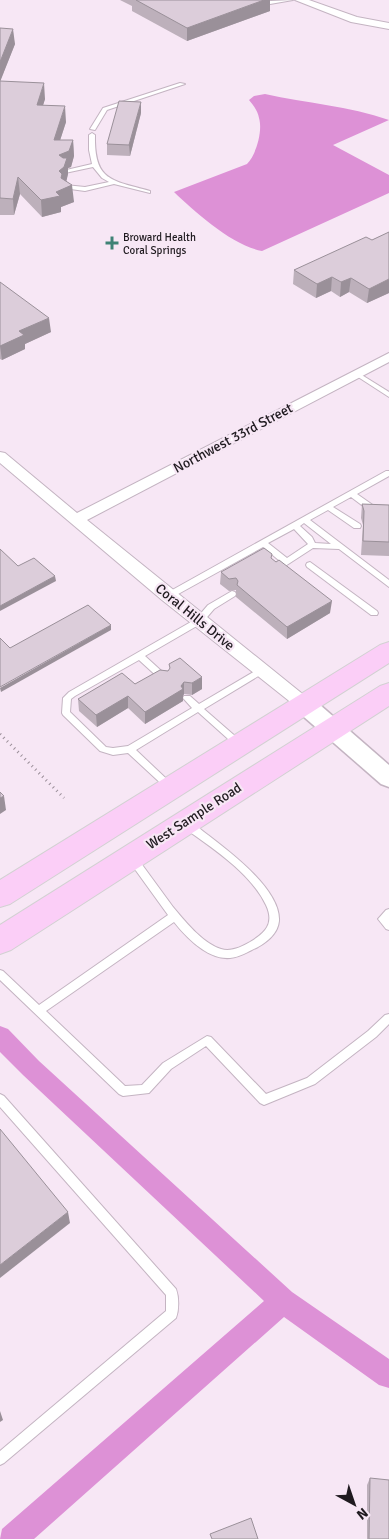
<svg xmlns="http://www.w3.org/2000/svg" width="389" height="1539" font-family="Signika,sans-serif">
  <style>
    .water { fill: #dd91d6 }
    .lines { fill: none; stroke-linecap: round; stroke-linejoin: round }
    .canal { fill: #dd91d6; fill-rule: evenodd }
    .service-casing { stroke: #c4b4c2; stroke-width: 2 }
    .minor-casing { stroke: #c4b4c2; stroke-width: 2 }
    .tertiary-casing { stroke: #c4b4c2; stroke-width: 3 }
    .primary-casing { stroke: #d2d1d2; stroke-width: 2 }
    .path { stroke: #9a8e98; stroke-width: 3; stroke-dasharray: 1 4; stroke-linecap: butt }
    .service { fill: #fff; fill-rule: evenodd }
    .minor { fill: #fff; fill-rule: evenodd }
    .tertiary { fill: #fff; fill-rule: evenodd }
    .primary { fill: #fbcef7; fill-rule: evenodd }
    .wall { fill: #bdb0bb }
    .shaded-wall { fill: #9a9099 }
    .building { fill: #dccdda; stroke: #9a9099 }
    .poi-dot { fill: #3e8275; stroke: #f7e7f5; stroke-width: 2 }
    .labels { text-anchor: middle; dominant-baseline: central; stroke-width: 4.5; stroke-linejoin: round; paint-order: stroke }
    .far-poi-label { font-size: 11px; fill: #1f1a1f; stroke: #f7e7f5; text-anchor: start }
    .street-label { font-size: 14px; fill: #1f1a1f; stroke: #f7e7f5 }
  </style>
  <rect width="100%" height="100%" fill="#f7e7f5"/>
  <!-- water -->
  <path class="water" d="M 265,94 C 306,103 349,106 389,120 L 333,145 L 389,175 L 389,193 L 262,251 C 233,246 195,212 174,192 L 247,164 C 256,155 263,131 259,118 C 258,111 253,105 249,100 L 254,96 Z"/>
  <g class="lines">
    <!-- canal -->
    <polygon class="canal" points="0,1026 8,1029 39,1061 292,1292 389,1359 389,1388 379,1385 284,1317 34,1539 0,1539 2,1529 264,1301 23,1075 0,1052"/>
    <!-- service casing -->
    <g class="service-casing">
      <g id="service">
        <polygon points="262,0 271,1 293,0 270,4"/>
        <polygon points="180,83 185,84 107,110 95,130 90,129 103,108"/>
        <path d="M 92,133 L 95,135 C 94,181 111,180 150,191 L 150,193 L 114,184 L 85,191 L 63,188 L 62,187 L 65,185 L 85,187 L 109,182 L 102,178 L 93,167 L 65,173 L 62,171 L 92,164 L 89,150 L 89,135 Z"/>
        <polygon points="357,372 389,392 389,397 355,375 354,374"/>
        <path d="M 386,471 L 389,471 L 389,476 L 357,494 L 377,508 L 377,512 L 371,512 L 351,497 L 333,507 L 360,524 L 361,526 L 360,528 L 354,528 L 328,510 L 310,520 L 389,580 L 389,587 L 339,549 L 313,548 L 276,572 L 272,569 L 281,562 L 263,547 L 171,598 L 165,598 L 164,596 L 165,594 ZM 304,523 L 331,544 L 315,543 L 312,537 L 300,526 ZM 294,529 L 308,544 L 287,558 L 268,543 Z"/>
        <polygon points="310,562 377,611 378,613 377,615 371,615 307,567 306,565 307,563"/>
        <polygon points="232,591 235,592 236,594 235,596 214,609 202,623 145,656 168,677 169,679 168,681 162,681 139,660 75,696 71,699 70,712 106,747 113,748 128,746 192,708 183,698 184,696 190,696 199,704 262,667 265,668 266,670 265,672 204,709 243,743 244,745 243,747 237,747 198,712 136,750 174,786 175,788 174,790 168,790 128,753 113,755 100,751 63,715 62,713 63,698 69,692 196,619 208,605"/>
        <path d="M 186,820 C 194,823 201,830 208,835 C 230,852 281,890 279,921 C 278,933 267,942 258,947 C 249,951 240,957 230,958 C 208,960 186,937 174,922 L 46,1011 L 125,1086 L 142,1085 L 163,1063 L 207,1036 L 211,1037 L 266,1094 L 307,1078 L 368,1031 L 385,1015 L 389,1014 L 389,1024 L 376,1037 L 315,1084 L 264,1105 L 260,1103 L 206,1046 L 171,1069 L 149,1093 L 123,1096 L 119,1094 L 0,980 L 0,970 L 3,971 L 39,1005 L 168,915 L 129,861 L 127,858 L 129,855 L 135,855 L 173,907 C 184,920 202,943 221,949 C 231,952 241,947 250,942 C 265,933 275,924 266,905 C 251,873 211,847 183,827 L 181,824 L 183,821 Z"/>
        <polygon points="389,909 389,930 386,929 378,919 386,910"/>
        <path d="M 0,1094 L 4,1096 L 176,1289 C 179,1297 179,1310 176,1318 L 4,1463 L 0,1465 L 0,1451 L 166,1311 L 166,1295 L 0,1107 Z"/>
      </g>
    </g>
    <!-- minor casing -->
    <g class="minor-casing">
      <g id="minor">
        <polygon points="295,0 309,0 357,17 389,23 389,29 351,22"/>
        <polygon points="389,353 389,362 87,520 310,700 312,704 310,708 304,710 298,708 162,600 0,463 0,452 5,453 77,513"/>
      </g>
    </g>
    <!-- tertiary casing -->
    <g class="tertiary-casing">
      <polygon id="tertiary" points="304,696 312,698 389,765 389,787 381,784 296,710 293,704 296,698"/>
    </g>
    <!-- primary casing -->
    <g class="primary-casing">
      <g id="primary">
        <polygon points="389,642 389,663 10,904 0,907 0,880 380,645"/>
        <polygon points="389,683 389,706 11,950 0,954 0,925 380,686"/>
      </g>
    </g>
    <!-- path -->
    <polyline class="path" points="0,734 64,798"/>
    <!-- service -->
    <use href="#service" class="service"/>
    <!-- minor -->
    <use href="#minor" class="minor"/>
    <!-- tertiary -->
    <use href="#tertiary" class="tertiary"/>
    <!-- primary -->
    <use href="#primary" class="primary"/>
  </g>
  <!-- wall -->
  <g class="wall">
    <polygon points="120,0 270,0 270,11 187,41 132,11 132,6"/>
    <polygon points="0,28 15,44 0,81 45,99 43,105 66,122 60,140 73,140 74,156 71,167 68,168 68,174 66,181 74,202 61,207 61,212 42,217 20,194 14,215 0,215"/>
    <polygon points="141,113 130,156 107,155 107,144"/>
    <polygon points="389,232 389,293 367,303 349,292 340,297 331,291 316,298 293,284 294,270 372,240"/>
    <polygon points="0,282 51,332 25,344 25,349 2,360 0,359"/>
    <polygon points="362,504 389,505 389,556 361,555 363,525 361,518"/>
    <polygon points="272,559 330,613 287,639 236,597 236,590 229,591 220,584 221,572"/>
    <polygon points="169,664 202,689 192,695 184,694 183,696 183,701 145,724 128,708 97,727 79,711 78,699 135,684 168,671 170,669"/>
    <polygon points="370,1478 389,1539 367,1539 367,1485"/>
  </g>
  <!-- shaded-wall -->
  <g class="shaded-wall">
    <polygon points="264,0 270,0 270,11 187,41 187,28"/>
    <polygon points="13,29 15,44 0,82 0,62"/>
    <polygon points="44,83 45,99 38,121 37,105"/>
    <polygon points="141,102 141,113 130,156 129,145"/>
    <polygon points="65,106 66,122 55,156 54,140"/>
    <polygon points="73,140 74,156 71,167 68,168 68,174 66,183 72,185 74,202 61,207 61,212 42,217 41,200 56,192 59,171 59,155"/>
    <polygon points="18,177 20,194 14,215 13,199"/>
    <polygon points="332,277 331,291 316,298 317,284"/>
    <polygon points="351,278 349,292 340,297 341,282"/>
    <polygon points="389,279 389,293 367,303 369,289"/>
    <polygon points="49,318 51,332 25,344 25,349 2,360 0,346 19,331"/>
    <polygon points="55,576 56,581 0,611 0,606"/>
    <polygon points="332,601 330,613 287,639 287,627"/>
    <polygon points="111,625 111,630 1,692 0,688"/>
    <polygon points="202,677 202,689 192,695 192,683"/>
    <polygon points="184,682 184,694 183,696 183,701 145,724 145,712 181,686"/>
    <polygon points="128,696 128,708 97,727 96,715"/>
    <polygon points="4,796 6,810 0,814 0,798"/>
    <polygon points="68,1212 70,1223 0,1278 0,1265"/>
    <polygon points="0,1411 3,1420 0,1422"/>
  </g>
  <!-- building -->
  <g class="building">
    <polygon points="136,0 264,0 187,28"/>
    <polygon points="0,28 13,29 0,62"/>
    <polygon points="0,81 44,83 37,105 65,106 54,140 73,140 69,151 59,155 63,158 67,158 64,167 59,171 62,174 61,178 72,185 56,192 60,196 41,200 18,177 13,199 0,198"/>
    <polygon points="119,101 141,102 129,145 107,144"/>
    <polygon points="389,232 389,279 369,289 351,278 341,282 332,277 317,284 294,270 366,237 372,240"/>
    <polygon points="0,282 49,318 19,331 24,335 0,346"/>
    <polygon points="362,504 389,505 389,542 363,541 364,511"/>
    <polygon points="264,548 272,554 271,558 276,562 279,560 332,601 287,627 237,585 238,581 236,578 229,579 221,572"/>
    <polygon points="0,549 18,566 34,558 55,576 0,606"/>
    <polygon points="88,605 111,625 0,687 0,638 10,648"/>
    <polygon points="180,658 202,677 192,683 184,682 181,686 183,689 145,712 128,696 96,715 78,699 122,673 135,684 160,670 168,671 170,668 169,664"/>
    <polygon points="0,792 4,796 0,798"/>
    <polygon points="0,1129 68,1212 0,1265"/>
    <polygon points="370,1478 389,1480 389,1539 369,1539"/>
    <polygon points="251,1518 258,1539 212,1539 210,1534"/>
  </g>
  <!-- markers -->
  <path class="poi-dot" d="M109.5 235.5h5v5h5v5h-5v5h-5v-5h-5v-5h5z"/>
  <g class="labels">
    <!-- far-poi labels -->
    <g class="far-poi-label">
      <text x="123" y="237">Broward Health<tspan x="123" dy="13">Coral Springs</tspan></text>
    </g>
    <!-- street labels -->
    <g class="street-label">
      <text transform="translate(233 438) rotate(-28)">Northwest 33rd Street</text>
      <text transform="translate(195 617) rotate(39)">Coral Hills Drive</text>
      <text transform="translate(194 816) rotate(-33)">West Sample Road</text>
    </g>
  </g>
  <!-- north arrow -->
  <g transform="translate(354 1504) rotate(140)" stroke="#f7e7f5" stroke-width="4" paint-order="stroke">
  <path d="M0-4L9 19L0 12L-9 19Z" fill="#1f1a1f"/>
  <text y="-8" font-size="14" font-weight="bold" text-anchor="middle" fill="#1f1a1f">N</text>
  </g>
</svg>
